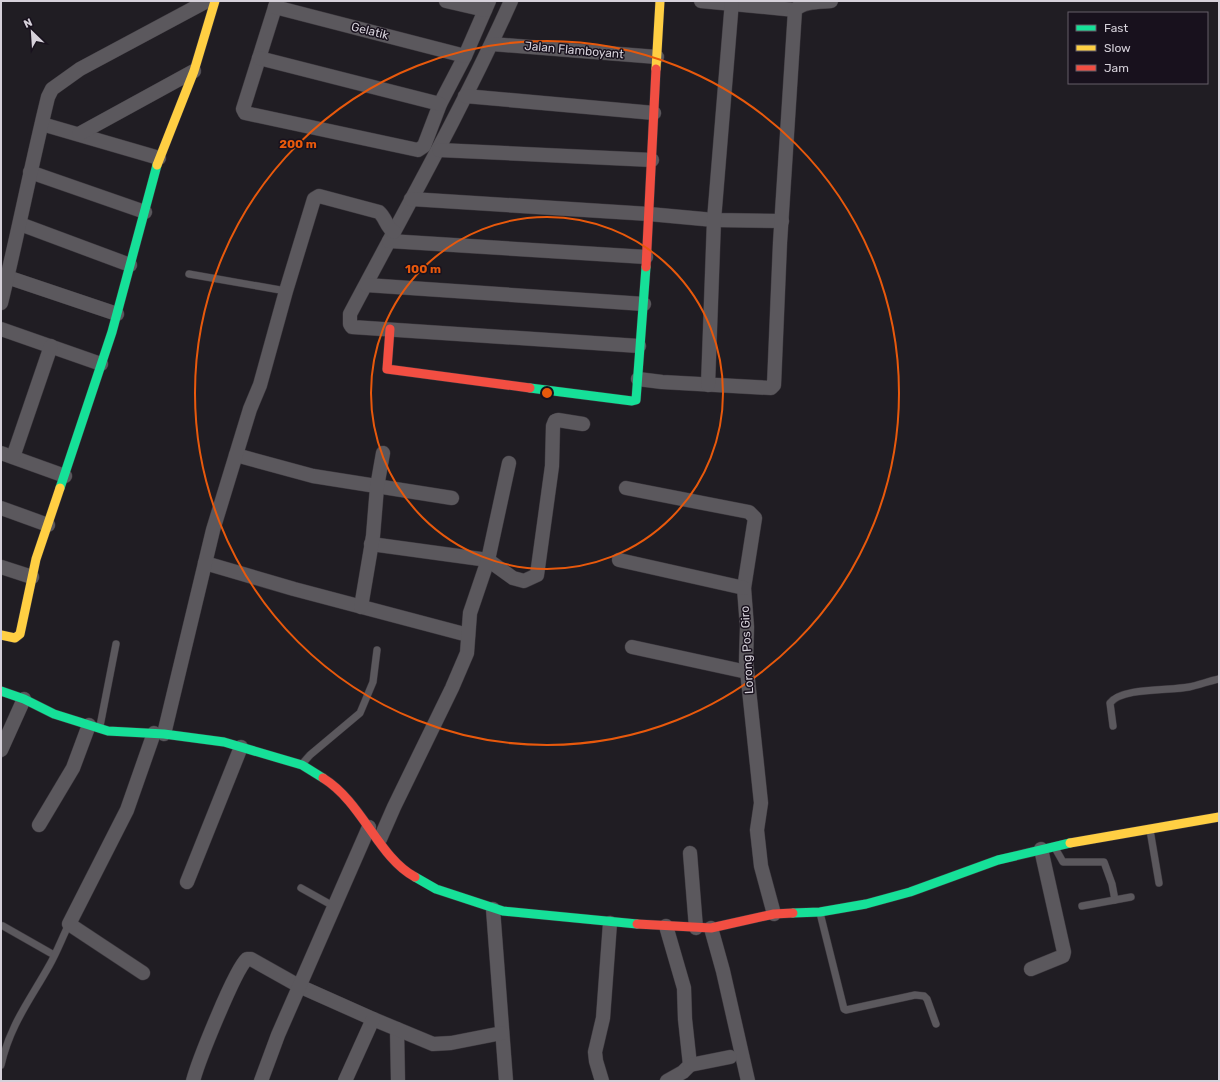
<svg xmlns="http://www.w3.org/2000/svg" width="1220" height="1082" font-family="Rubik,sans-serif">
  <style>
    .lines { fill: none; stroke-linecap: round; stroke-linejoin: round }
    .lane-casing { stroke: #3b373d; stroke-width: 8 }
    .street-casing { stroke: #3b373d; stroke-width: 15 }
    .fast-casing { stroke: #3b373d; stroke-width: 10 }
    .slow-casing { stroke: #3b373d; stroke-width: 10 }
    .jam-casing { stroke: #3b373d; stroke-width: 10 }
    .lane { stroke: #5b585d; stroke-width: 7 }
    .street { stroke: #5b585d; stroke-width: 14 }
    .fast { stroke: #16e098; stroke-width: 9 }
    .slow { stroke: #ffcf43; stroke-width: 9 }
    .jam { stroke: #f24e42; stroke-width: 9 }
    .ring { fill: none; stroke: #e8590c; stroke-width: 2 }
    .labels { text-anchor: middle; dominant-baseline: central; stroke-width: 3; stroke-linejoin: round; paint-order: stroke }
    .street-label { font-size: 12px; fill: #d6d1da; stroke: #18111d }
    .centre { fill: #e8590c; stroke: #18111d; stroke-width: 2 }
    .ring-label { font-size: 12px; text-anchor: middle; font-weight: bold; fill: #e8590c; stroke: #18111d; stroke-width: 3; stroke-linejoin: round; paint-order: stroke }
  </style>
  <rect width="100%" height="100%" fill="#201d23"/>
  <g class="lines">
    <!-- lane casing -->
    <g class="lane-casing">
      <g id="lane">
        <polyline points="189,274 286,291"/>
        <polyline points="100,726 116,644"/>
        <path d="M 1113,726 L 1110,703 C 1122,687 1170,691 1189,687 C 1199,685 1209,681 1219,679"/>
        <polyline points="303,763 310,755 360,713 373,682 377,650"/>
        <polyline points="1150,830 1159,883"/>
        <polyline points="1055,848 1063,862 1104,862 1112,884 1115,900"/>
        <polyline points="301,888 335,907"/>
        <polyline points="1082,906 1131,897"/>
        <polyline points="820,913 844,1009 846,1010 915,995 924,996 927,999 936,1024"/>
        <polyline points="3,926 54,955"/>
        <path d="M 1,1065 C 10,1025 30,1000 49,966 C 57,952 62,938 69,924"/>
      </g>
    </g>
    <!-- street casing -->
    <g class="street-casing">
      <g id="street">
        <polyline points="277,1 243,109 245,113 418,150 424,146 440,104 465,56 489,1"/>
        <polyline points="446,1 485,10"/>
        <path d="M 511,1 C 463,108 405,210 350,314 L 350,324 L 352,327 L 639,346"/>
        <polyline points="701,1 795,10"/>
        <polyline points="275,7 465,56"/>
        <polyline points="492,44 657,57"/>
        <polyline points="259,58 440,104"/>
        <polyline points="465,96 654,113"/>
        <polyline points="42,124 159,158"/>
        <polyline points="79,134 194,71"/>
        <polyline points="439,150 652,160"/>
        <polyline points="30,172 145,212"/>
        <polyline points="411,199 649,214 714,220 782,221"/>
        <polyline points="20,224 130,265"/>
        <polyline points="389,241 646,257"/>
        <polyline points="7,277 117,314"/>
        <polyline points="366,285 644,304"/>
        <path d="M 1,303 C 18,234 31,166 48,97 L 52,89 L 80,69 L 207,1"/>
        <polyline points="1,329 101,364"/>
        <path d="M 638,379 L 662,382 L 771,388 L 774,385 L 780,243 L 795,10 C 803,1 820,2 831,1"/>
        <polyline points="708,385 714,220 732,1"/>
        <polyline points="1,453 65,476"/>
        <polyline points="236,455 313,476 452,498"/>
        <polyline points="13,457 51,346"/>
        <polyline points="626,488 749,512 755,518 744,588 747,627 746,661 761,803 757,830 761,866 774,914"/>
        <polyline points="1,508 48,525"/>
        <polyline points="371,544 488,560 513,578 524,581 537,575 552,466 553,426 555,421 558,420 583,424"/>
        <polyline points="619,560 744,588"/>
        <polyline points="205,563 294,589 468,635"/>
        <polyline points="1,567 32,577"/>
        <polyline points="361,607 373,536 377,487 383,453"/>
        <polyline points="632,647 747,672"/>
        <path d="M 164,734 L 213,530 L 250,409 L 260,385 L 286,291 L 314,199 L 319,196 L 379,212 C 386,218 386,227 394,232"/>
        <polyline points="1,750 24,699"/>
        <polyline points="39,825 73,768 89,725"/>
        <polyline points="380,839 394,807 452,688 467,653 470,613 488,560 509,463"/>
        <polyline points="690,853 696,928"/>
        <polyline points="187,882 241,747"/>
        <polyline points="493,909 506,1081"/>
        <polyline points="666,926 684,988 685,1019 690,1065 683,1072 667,1081"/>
        <polyline points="711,928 723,971 748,1081"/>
        <polyline points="1031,969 1063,956 1064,952 1041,849"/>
        <polyline points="143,973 69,924 127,810 154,733"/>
        <polyline points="397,1029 398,1081"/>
        <polyline points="690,1065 730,1057"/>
        <path d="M 193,1081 C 198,1062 235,969 247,959 L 251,959 L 299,986 L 373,1019 L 433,1044 L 451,1043 L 502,1033"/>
        <polyline points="261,1081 278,1035 369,827"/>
        <polyline points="345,1081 373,1019"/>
        <polyline points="602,1081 596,1061 595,1052 603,1018 610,923"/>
      </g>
    </g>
    <!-- fast casing -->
    <g class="fast-casing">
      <g id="fast">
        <polyline points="530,388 632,401 636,400 646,267"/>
        <polyline points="60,488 112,332 157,165"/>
        <polyline points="1,691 24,699 54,714 108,731 164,734 224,742 302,765 323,778"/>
        <polyline points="415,877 436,889 503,911 637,924"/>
        <polyline points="793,913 820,912 866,904 910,892 998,860 1070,843"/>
      </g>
    </g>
    <!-- slow casing -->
    <g class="slow-casing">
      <g id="slow">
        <polyline points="656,69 660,1"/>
        <polyline points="157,165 194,71 215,1"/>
        <polyline points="1,635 15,638 20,634 36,559 60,488"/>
        <polyline points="1070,843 1219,817"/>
      </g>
    </g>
    <!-- jam casing -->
    <g class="jam-casing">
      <g id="jam">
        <polyline points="646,267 656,69"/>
        <polyline points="390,329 387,369 530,388"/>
        <path d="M 323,778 C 363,803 378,857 415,877"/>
        <polyline points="637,924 711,928 774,914 793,913"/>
      </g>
    </g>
    <!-- lane -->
    <use href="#lane" class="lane"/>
    <!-- street -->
    <use href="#street" class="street"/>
    <!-- fast -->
    <use href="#fast" class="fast"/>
    <!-- slow -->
    <use href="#slow" class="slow"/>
    <!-- jam -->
    <use href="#jam" class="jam"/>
  </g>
  <!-- distance rings -->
  <g class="ring">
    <circle cx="547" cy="393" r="176"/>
    <circle cx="547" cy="393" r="352"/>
  </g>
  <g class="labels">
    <!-- street labels -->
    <g class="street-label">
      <text transform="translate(370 31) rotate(14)">Gelatik</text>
      <text transform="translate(574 50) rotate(5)">Jalan Flamboyant</text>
      <text transform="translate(747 650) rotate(-93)">Lorong Pos Giro</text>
    </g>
  </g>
  <circle cx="547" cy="393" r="6" class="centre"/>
  <g class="ring-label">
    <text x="298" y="148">200 m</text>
    <text x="423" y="273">100 m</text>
  </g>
  <!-- border -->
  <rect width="1220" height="1082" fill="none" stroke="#d6d1da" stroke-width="4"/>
  <!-- legend -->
  <rect x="1068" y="12" width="140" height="72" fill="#18111d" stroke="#645e69"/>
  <rect x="1076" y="25" width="20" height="6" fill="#16e098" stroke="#645e69"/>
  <text x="1104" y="32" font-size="12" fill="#d6d1da">Fast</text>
  <rect x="1076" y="45" width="20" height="6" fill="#ffcf43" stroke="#645e69"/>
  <text x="1104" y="52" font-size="12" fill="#d6d1da">Slow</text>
  <rect x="1076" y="65" width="20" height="6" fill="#f24e42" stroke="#645e69"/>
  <text x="1104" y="72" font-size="12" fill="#d6d1da">Jam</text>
  <!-- north arrow -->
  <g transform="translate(32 32) rotate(335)" stroke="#18111d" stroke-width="3" paint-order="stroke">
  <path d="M0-3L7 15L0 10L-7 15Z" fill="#d6d1da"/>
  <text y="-6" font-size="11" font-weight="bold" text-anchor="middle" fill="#d6d1da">N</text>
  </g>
</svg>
